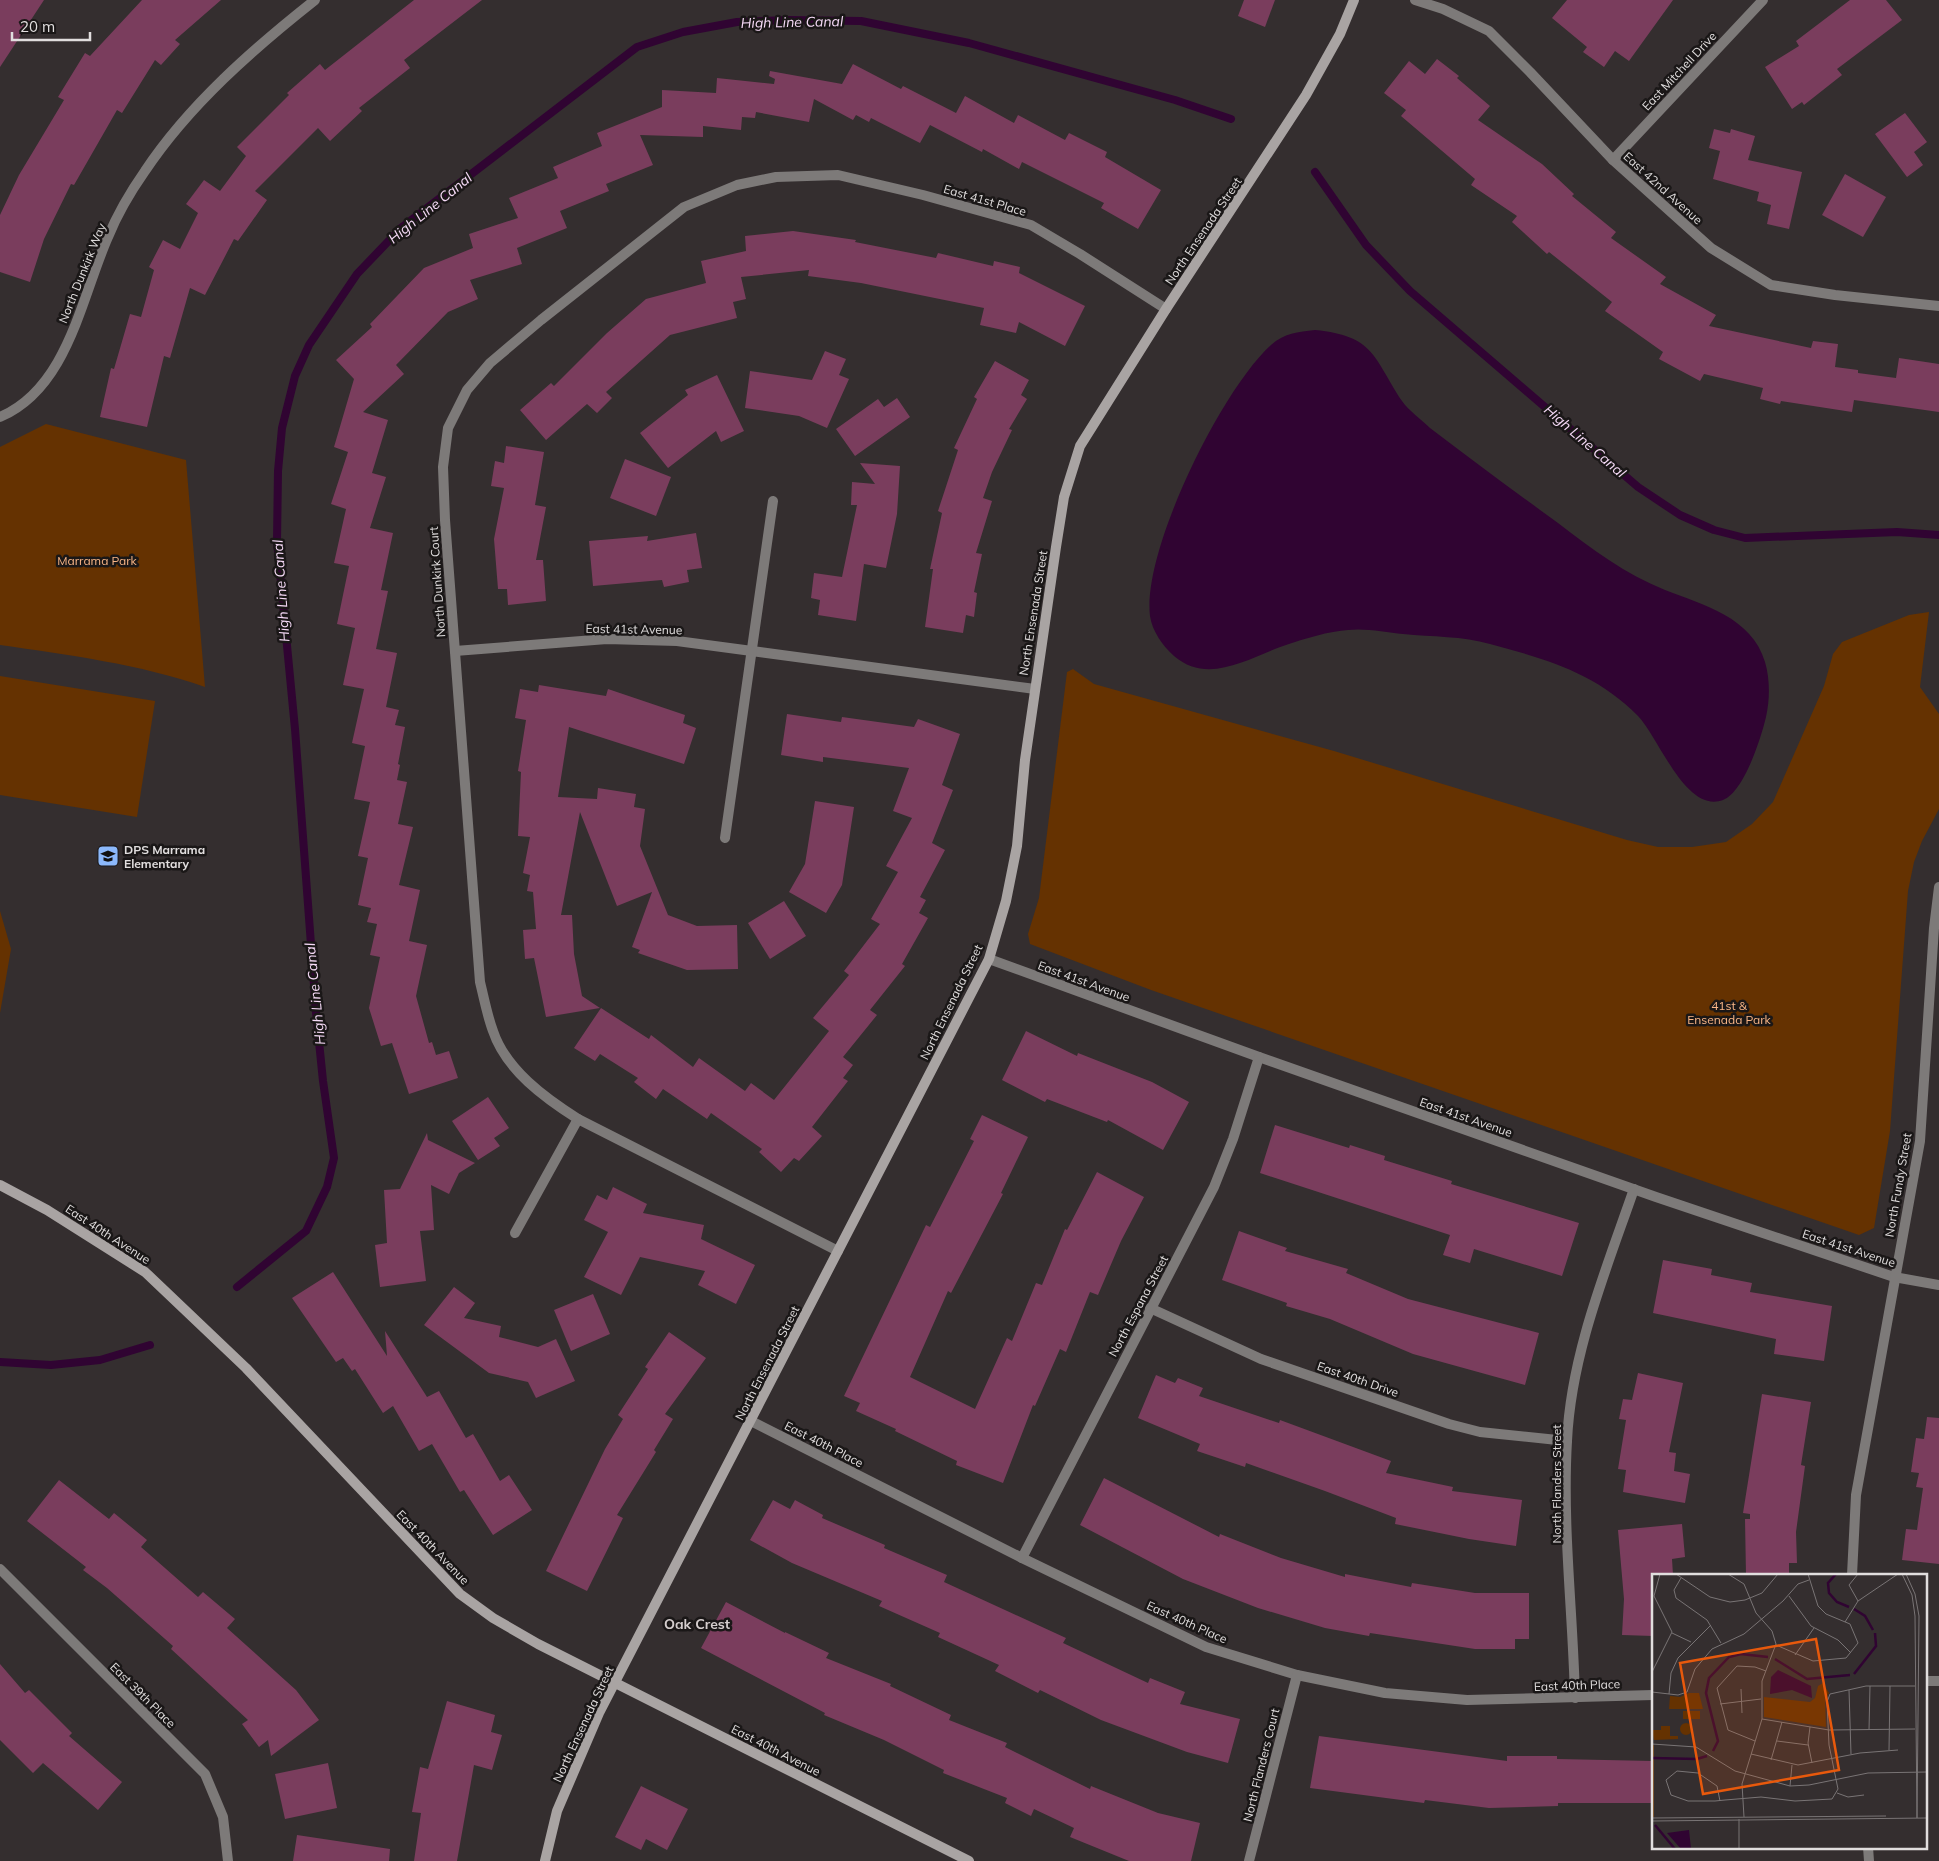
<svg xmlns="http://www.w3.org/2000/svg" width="1939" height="1861" font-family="Mulish,sans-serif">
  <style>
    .green { fill: #653201 }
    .water { fill: #300432 }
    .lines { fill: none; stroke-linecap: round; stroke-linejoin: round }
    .stream { stroke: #300432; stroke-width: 8 }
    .building { fill: #7a3d5d }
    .street { stroke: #7d7a79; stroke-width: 10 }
    .secondary { stroke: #a9a4a3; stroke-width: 10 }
    .labels { text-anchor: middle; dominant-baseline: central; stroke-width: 5; stroke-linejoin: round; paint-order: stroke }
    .street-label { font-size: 12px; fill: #e1dede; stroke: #1a1717 }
    .park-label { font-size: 12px; fill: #f9b687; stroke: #1a1717 }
    .poi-label { font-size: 12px; font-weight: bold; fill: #e1dede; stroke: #1a1717; text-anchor: start }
    .water-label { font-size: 14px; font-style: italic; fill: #f6daf7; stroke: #1a1717 }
    .neighbourhood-label { font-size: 14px; font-weight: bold; fill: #d4cdcd; stroke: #1a1717 }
    .inset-river { fill: none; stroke: #300432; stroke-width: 2.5 }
    .inset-road { fill: none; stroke: #797475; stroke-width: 1 }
    .view { fill: #e8590c; fill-opacity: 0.15; stroke: #e8590c; stroke-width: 2.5 }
    .inset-edge { fill: none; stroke: #e1dede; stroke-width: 2.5 }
  </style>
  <rect width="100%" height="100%" fill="#342e2f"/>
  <!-- green -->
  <g class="green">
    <path d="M 46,424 L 186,460 L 205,687 C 140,664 68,655 0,645 L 0,447 Z"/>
    <polygon points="1929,612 1920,687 1939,714 1939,809 1922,841 1914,862 1908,891 1890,1131 1874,1228 1859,1235 1151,990 1030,944 1028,934 1039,898 1067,672 1073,669 1094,684 1334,751 1627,840 1658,847 1692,847 1726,842 1752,824 1773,802 1824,686 1833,654 1842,642 1909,615"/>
    <polygon points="0,676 155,701 137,817 0,795"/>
    <polygon points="0,911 11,949 0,1013"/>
  </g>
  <!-- water -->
  <path class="water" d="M 1315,330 C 1375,336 1373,357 1402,401 C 1409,411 1421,419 1430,428 C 1472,460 1515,492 1558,523 C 1592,549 1625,574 1665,590 C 1703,605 1752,617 1765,662 C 1770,679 1770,699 1766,717 C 1761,738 1744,792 1723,800 C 1686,814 1659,738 1638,716 C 1596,673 1546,659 1490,644 C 1463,636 1432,637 1403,634 C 1386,632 1365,628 1348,630 C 1330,631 1303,639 1286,645 C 1250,657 1209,686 1174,656 C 1163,646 1152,631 1150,616 C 1142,550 1222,389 1271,345 C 1284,333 1298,332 1315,330 Z"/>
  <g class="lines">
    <!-- stream -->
    <g class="stream">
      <polyline points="1315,172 1366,245 1410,291 1638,487 1680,515 1714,530 1745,538 1897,532 1939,535"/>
      <polyline points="237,1287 306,1231 327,1187 334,1158 323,1081 316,1012 295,729 277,541 278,471 282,428 295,376 309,345 357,274 401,228 637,47 683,32 737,22 788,20 861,21 969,43 1175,100 1231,119"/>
      <polyline points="0,1362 51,1365 100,1360 150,1345"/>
    </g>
  </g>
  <!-- building -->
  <g class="building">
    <polygon points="0,0 44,0 0,67"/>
    <polygon points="142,0 221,0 175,40 180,44 161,65 155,60 122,113 117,110 74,185 71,184 44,239 30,282 0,272 0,215 19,175 64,100 58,97 85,53 90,56"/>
    <polygon points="414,0 482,0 404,60 410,68 359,108 362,111 330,141 318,128 255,191 267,200 238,241 234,239 205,295 190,288 170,358 164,356 147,427 100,417 111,368 114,369 130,314 141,317 154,270 149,267 163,240 180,249 198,213 186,204 204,180 220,191 246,156 237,147 289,95 287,93 320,64 325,70"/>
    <polygon points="1244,0 1275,0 1265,27 1238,16"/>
    <polygon points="1567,0 1673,0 1629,61 1615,51 1604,67 1583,52 1587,47 1552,18"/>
    <polygon points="1850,0 1886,0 1902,20 1837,69 1842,75 1804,105 1802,102 1792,109 1765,67 1799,46 1796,41"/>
    <polygon points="1437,59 1459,76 1457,78 1490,106 1478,120 1542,164 1574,194 1572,196 1616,232 1611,238 1666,277 1660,284 1716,315 1709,326 1811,348 1813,341 1838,344 1835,367 1858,370 1858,373 1896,378 1899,358 1939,364 1939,412 1854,400 1852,412 1781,401 1780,404 1760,399 1763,388 1704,374 1700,381 1659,359 1663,352 1605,311 1612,302 1549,252 1547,254 1512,222 1517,216 1471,185 1475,179 1401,116 1406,110 1384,93 1409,61 1425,74"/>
    <polygon points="853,64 901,89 903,86 956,113 965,96 1014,123 1018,115 1065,140 1069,133 1107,152 1105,157 1161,190 1138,229 1101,208 1104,203 1022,162 1019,169 983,149 982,152 930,125 920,143 871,118 869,122 856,115 853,120 814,99 809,122 756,112 755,118 742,117 741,130 703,126 703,137 640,135 653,165 606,184 609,191 560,211 567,228 517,248 522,264 470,280 478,299 448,312 396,365 404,374 363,412 388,420 372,473 386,477 370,528 393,533 381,590 388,591 376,649 397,653 386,707 399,710 395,725 405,727 398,764 400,765 397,780 407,782 398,824 413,827 399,885 420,890 409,941 427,945 416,996 429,1043 432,1042 436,1055 449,1051 458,1078 409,1094 392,1043 381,1046 369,1008 380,957 370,955 377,924 367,922 371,908 358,905 368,858 358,856 370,802 354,799 365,746 352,743 364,689 343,685 355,628 337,624 349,566 334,563 346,509 331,504 348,452 334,447 354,379 336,360 372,327 370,324 424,268 473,248 469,234 518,218 509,198 558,178 553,167 602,146 597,133 662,107 662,90 716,93 717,78 774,84 775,79 769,76 770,71 842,84"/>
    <polygon points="1905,113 1927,142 1914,152 1923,165 1907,177 1875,134"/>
    <polygon points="1714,129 1730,133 1731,129 1755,136 1748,160 1802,172 1789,229 1767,224 1771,205 1757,201 1759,192 1713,179 1720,151 1709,148"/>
    <polygon points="1845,174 1886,197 1863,237 1822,215"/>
    <polygon points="793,231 856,240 855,242 936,258 938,253 993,266 994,261 1020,267 1019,273 1085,306 1065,346 1019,322 1016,333 980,325 984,308 861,283 808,276 809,270 741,277 746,299 733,302 737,318 670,335 606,392 612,398 597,413 587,404 546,440 520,410 551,383 554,386 607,333 646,299 706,283 701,261 746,251 745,236"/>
    <polygon points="825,351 846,359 839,375 849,379 827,428 799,416 745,408 750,371 812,380"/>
    <polygon points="995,361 1029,380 1021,395 1027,399 1009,429 1012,430 992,472 983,498 992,501 976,553 982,554 974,592 977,593 974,617 966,615 963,633 925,627 933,569 930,569 942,513 938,511 958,450 954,448 977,399 974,397"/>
    <polygon points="717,375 744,431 721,442 716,431 668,468 640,433 688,395 685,390"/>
    <polygon points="897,398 910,417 855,456 836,429 878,399 884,407"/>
    <polygon points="506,446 544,452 535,505 546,507 536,560 543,560 546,601 508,605 507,589 498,589 494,539 504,488 491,486 495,461 504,463"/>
    <polygon points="625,459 671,477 656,516 610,498"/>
    <polygon points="860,463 900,466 897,514 886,568 864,564 856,621 818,615 820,600 811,598 814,573 842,577 857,505 851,505 852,482 875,484"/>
    <polygon points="696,533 702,568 687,570 689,582 664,587 662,580 593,586 589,541 648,536 647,541"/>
    <polygon points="539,685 606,696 608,689 685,715 683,723 696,728 684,764 569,727 558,797 597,799 598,788 636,794 634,807 645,809 640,846 668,915 697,926 737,925 738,969 687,970 638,953 640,950 632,947 652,892 617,906 580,812 561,915 572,915 574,954 582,996 600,1008 546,1017 534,958 525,959 523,930 536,929 533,892 527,891 530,875 523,873 530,837 518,836 521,772 518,771 526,720 515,718 520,689 538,692"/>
    <polygon points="787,714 841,722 842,717 914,727 918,719 960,734 942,785 953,790 932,843 945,850 920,897 926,900 919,913 928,918 902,964 905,966 870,1010 877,1015 843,1057 853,1065 843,1078 848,1081 812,1127 822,1136 799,1161 794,1158 781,1172 759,1152 762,1149 711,1113 707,1119 663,1089 656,1099 634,1082 638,1078 600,1054 595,1061 574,1048 601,1008 649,1039 651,1035 693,1067 699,1058 745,1091 751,1083 774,1100 829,1031 813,1018 849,975 844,971 880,924 871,919 898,872 886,866 912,818 893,811 909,768 823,757 823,762 781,755"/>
    <polygon points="815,801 854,807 842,885 826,913 789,892 805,864"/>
    <polygon points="784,901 806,936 770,959 748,923"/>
    <polygon points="1026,1031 1077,1056 1078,1053 1152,1082 1189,1102 1163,1150 1108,1120 1107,1122 1047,1099 1045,1102 1002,1080"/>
    <polygon points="488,1097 509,1128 494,1138 500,1146 478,1160 452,1121"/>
    <polygon points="982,1115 1028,1137 1001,1193 1003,1194 951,1293 948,1291 910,1377 975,1409 1007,1338 1012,1341 1036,1283 1042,1285 1065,1229 1067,1230 1097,1172 1144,1197 1121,1241 1098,1295 1090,1292 1066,1352 1060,1349 1035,1406 1033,1405 1003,1483 956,1465 957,1461 895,1431 896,1429 856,1411 860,1403 844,1396 926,1225 930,1227 974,1141 970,1139"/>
    <polygon points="1275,1125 1349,1148 1350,1145 1385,1156 1384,1160 1452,1181 1451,1184 1579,1223 1562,1276 1474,1249 1470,1263 1443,1255 1450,1235 1260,1173"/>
    <polygon points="427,1133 428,1140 475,1163 459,1173 449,1194 431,1185 434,1230 420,1231 426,1281 380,1287 375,1245 387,1243 384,1190 400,1189"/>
    <polygon points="613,1187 647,1204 643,1213 704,1225 701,1239 755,1265 736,1304 698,1285 705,1271 640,1257 621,1295 584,1277 608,1232 584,1220 597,1195 607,1200"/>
    <polygon points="1239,1231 1287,1248 1285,1251 1348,1269 1346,1273 1408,1299 1539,1333 1525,1385 1413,1354 1330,1319 1286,1306 1287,1303 1222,1280"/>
    <polygon points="1663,1260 1712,1269 1711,1275 1752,1283 1750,1292 1832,1306 1824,1361 1774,1354 1776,1339 1653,1313"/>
    <polygon points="333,1272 387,1356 385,1331 427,1397 439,1391 466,1438 473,1434 500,1481 509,1475 532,1510 493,1535 464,1490 460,1492 432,1444 419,1451 393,1406 383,1413 355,1369 352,1371 343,1358 336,1362 292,1298"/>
    <polygon points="454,1287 475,1303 464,1318 501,1326 499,1337 538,1347 556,1339 575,1381 536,1398 528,1382 489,1373 424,1325"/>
    <polygon points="593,1294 610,1334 571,1351 554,1310"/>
    <polygon points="669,1332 706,1358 665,1414 673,1419 654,1450 656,1452 617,1515 623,1518 587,1591 546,1571 605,1449 623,1419 618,1415 648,1369 645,1367"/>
    <polygon points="1638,1373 1683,1383 1669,1452 1676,1453 1674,1471 1690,1474 1685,1503 1623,1492 1626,1470 1618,1469 1626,1420 1619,1419 1623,1399 1632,1400"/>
    <polygon points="1156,1375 1175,1383 1178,1378 1203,1388 1199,1396 1279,1423 1280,1420 1391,1461 1386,1473 1453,1487 1452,1491 1522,1500 1516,1546 1469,1539 1395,1524 1396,1518 1325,1491 1246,1463 1245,1467 1197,1451 1200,1444 1138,1418"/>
    <polygon points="1762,1394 1811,1402 1801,1465 1805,1466 1796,1532 1797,1563 1789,1563 1789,1575 1746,1575 1745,1519 1750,1519 1750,1514 1743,1513"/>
    <polygon points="1927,1417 1939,1418 1939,1564 1902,1560 1906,1529 1917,1530 1923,1488 1916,1487 1919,1473 1911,1472 1916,1438 1924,1439"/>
    <polygon points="1104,1478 1219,1537 1220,1534 1281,1558 1345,1577 1345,1574 1411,1587 1412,1583 1475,1593 1529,1593 1529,1639 1515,1639 1515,1649 1475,1649 1370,1633 1369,1636 1325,1628 1258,1608 1183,1579 1080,1525"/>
    <polygon points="59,1480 109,1519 114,1513 147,1540 141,1547 198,1597 203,1592 235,1619 227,1628 296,1690 319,1720 271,1756 268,1740 259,1747 242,1724 248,1720 171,1649 173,1646 107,1588 83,1570 86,1567 27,1521"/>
    <polygon points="773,1500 790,1509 795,1500 823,1515 822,1518 885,1545 884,1548 947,1575 944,1582 1066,1638 1063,1643 1148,1683 1150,1678 1185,1692 1180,1704 1240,1719 1228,1763 1187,1752 1101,1720 1040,1690 1038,1693 995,1671 999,1665 938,1637 940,1633 879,1606 882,1601 792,1563 750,1540"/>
    <polygon points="1682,1524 1685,1557 1672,1559 1673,1575 1653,1575 1653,1636 1622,1635 1624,1599 1618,1530"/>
    <polygon points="726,1602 785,1633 785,1632 829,1653 826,1658 891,1684 890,1686 951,1715 949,1720 1007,1743 1005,1747 1090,1789 1091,1786 1158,1813 1200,1823 1191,1861 1129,1861 1070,1837 1074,1828 1034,1809 1031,1816 1005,1803 1007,1798 943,1773 944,1770 884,1740 824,1715 825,1713 701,1648"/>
    <polygon points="0,1664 25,1693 29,1690 72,1733 69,1736 122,1782 98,1810 43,1763 33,1773 0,1740"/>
    <polygon points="447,1701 495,1715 491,1732 502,1735 492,1770 474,1765 457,1861 414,1861 421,1813 412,1812 420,1767 428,1769"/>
    <polygon points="1319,1736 1507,1761 1507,1756 1557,1756 1557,1759 1653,1761 1653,1803 1558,1803 1558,1806 1489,1808 1425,1800 1424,1803 1310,1788"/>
    <polygon points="328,1763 337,1808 285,1819 275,1774"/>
    <polygon points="641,1786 688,1809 667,1850 646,1839 641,1850 615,1837"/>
    <polygon points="297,1835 390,1849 389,1861 293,1861"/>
  </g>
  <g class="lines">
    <!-- street -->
    <g class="street">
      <polyline points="1415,0 1443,9 1489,31 1530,72 1613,160 1711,248 1771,285 1835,295 1939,306"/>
      <polyline points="1613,160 1763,0"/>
      <path d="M 0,417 C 68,388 81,298 108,237 C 117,215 131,191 145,171 C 189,105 253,49 315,0"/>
      <polyline points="455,651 607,639 677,641 1035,689"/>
      <polyline points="725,838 773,501"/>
      <polyline points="989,959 1259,1057 1656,1197 1894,1277 1939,1285"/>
      <polyline points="515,1233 578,1119"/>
      <path d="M 838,1251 L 578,1119 C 545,1098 506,1070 493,1031 C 487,1015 484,998 480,982 L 445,520 L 443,467 L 448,428 L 467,390 L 490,363 L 541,320 L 684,207 L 737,185 L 776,177 L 838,175 L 923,195 L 1031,225 L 1080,254 L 1166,309"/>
      <polyline points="1150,1308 1261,1359 1449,1424 1480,1432 1567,1441"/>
      <polyline points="751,1421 1022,1558 1206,1647 1297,1675 1385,1693 1467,1700 1653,1695"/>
      <polyline points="1022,1558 1214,1187 1233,1139 1259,1057"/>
      <polyline points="0,1569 205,1774 223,1817 228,1861"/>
      <polyline points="1852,1575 1856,1495 1920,1141 1934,928 1939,887"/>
      <polyline points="1925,1681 1939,1681"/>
      <path d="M 1575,1698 C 1573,1613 1562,1526 1567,1441 C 1571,1354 1606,1270 1634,1189"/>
      <polyline points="1868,1847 1869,1861"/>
      <polyline points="1249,1861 1297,1675"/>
    </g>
    <!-- secondary -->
    <g class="secondary">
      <polyline points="0,1185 47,1210 145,1272 246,1368 460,1594 493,1618 538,1644 969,1861"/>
      <polyline points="545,1861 557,1811 599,1713 989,959 1006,901 1017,846 1025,760 1056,547 1064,497 1080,446 1166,309 1306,95 1340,34 1354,0"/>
    </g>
  </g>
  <!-- icons -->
  <defs>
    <g id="school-square" transform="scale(1.125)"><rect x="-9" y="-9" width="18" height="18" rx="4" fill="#8cb9fc" stroke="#1a1717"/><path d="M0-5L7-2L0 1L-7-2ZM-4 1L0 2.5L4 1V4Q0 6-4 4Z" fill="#111"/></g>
  </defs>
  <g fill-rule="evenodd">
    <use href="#school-square" x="108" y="856"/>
  </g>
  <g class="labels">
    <!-- street labels -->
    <g class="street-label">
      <text transform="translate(1679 71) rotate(-47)">East Mitchell Drive</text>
      <text transform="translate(1663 188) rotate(42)">East 42nd Avenue</text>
      <text transform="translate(985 200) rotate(16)">East 41st Place</text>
      <text transform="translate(1203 231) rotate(-56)">North Ensenada Street</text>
      <text transform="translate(82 273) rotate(-68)">North Dunkirk Way</text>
      <text transform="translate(437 582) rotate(-94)">North Dunkirk Court</text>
      <text transform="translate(1033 613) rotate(-81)">North Ensenada Street</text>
      <text transform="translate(634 629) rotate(1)">East 41st Avenue</text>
      <text transform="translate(1084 981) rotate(20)">East 41st Avenue</text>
      <text transform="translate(951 1002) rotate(-64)">North Ensenada Street</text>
      <text transform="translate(1466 1117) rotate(19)">East 41st Avenue</text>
      <text transform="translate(1898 1185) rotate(-80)">North Fundy Street</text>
      <text transform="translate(108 1234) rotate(33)">East 40th Avenue</text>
      <text transform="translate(1849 1248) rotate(18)">East 41st Avenue</text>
      <text transform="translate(1138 1306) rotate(-62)">North Espana Street</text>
      <text transform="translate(767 1363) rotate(-63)">North Ensenada Street</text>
      <text transform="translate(1358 1379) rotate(19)">East 40th Drive</text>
      <text transform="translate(824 1444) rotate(27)">East 40th Place</text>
      <text transform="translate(1556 1484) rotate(-90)">North Flanders Street</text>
      <text transform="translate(433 1547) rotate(46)">East 40th Avenue</text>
      <text transform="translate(1187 1622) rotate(24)">East 40th Place</text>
      <text transform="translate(1577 1685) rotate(-2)">East 40th Place</text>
      <text transform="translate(143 1695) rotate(45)">East 39th Place</text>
      <text transform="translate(583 1724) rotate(-65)">North Ensenada Street</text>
      <text transform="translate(776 1750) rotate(27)">East 40th Avenue</text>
      <text transform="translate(1261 1765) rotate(-76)">North Flanders Court</text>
    </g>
    <!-- park labels -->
    <g class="park-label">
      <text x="97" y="560">Marrama Park</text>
      <text x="1729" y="1005">41st &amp;<tspan x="1729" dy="14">Ensenada Park</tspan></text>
    </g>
    <!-- poi labels -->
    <g class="poi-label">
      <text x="124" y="849">DPS Marrama<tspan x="124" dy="14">Elementary</tspan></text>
    </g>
    <!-- water labels -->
    <g class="water-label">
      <text transform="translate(792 22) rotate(-1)">High Line Canal</text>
      <text transform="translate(430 208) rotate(-39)">High Line Canal</text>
      <text transform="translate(1585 441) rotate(41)">High Line Canal</text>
      <text transform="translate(281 591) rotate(-94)">High Line Canal</text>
      <text transform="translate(315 994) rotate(-96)">High Line Canal</text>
    </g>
    <!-- neighbourhood labels -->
    <g class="neighbourhood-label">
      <text x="697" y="1624">Oak Crest</text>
    </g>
  </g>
  <!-- overview -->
  <g transform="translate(1652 1574)">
    <rect width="275" height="275" fill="#342e2f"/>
    <path d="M 171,109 L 177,119 L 173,126 L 174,153 L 112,143 L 112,123 L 158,128 L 163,124 L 166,112 ZM 37,119 L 47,119 L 51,135 L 17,135 L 18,122 L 28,123 ZM 31,137 L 48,137 L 48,145 L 31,145 ZM28 155a6 6 0 1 1 12 0a6 6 0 1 1-12 0ZM 9,152 L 18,152 L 18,162 L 26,162 L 26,165 L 2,166 L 0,156 L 9,156 ZM 2,171 L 2,243 L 0,243 L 0,172 Z" fill="#653201"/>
    <path d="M 126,96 L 159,112 L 160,124 L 140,116 L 118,120 L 119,103 ZM 37,256 L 39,275 L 29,275 L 15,259 Z" fill="#300432"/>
    <path class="inset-river" d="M 184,0 L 176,9 L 177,19 L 185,28 L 197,33M 202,35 L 213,42 L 221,56M 123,85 L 155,105 L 198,101M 202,100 L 224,72 L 223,59M 61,177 L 66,167 L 54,119 L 57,104 L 77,83 L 89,80 L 116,83M 0,184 L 45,185 L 55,182M 3,251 L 23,275"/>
    <path class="inset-road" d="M 24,0 L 58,23 L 78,28 L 93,26 L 110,19 L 126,0M 76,0 L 92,10 L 104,39 L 120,57 L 124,70 L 110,107 L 110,145 L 90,210 L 92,243M 206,0 L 197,11 L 206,27M 250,0 L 260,21 L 263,42 L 265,244M 254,0 L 263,20 L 267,42 L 265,244M 29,4 L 22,16 L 24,24 L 55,46 L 69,69M 137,22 L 159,52 L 186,66 L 199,79M 193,48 L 206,27 L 246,0M 20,59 L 39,68M 124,71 L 161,87 L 194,84 L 206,69 L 198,50 L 174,40 L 166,32 L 156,0M 143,81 L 162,54M 0,98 L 20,58 L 2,22 L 8,0M 89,115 L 90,139M 197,116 L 199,180M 0,118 L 26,121 L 35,118 L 43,95 L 60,75 L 92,60 L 131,27 L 146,10 L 157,6M 17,120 L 19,99 L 26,84 L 59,51M 68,130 L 109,125M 110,145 L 177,156 L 263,155M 158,153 L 156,169 L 160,189M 217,156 L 218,112M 103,167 L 76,156 L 65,114 L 85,92 L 103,93 L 114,97M 125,167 L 156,171M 0,170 L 44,173 L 83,197 L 138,212 L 157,211 L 216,199 L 275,198M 237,176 L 238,112M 99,180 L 146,191 L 208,179 L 246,176M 119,186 L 130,148M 138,212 L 140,191M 185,219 L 196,223 L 212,221M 68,227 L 65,212 L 46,199 L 25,197 L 14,206 L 19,221 L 36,227 L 63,227 L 73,226 L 109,223 L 143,227 L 180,225 L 186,215 L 177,171 L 175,128 L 178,120 L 214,112 L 263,112M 0,244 L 234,242M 87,245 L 87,275M 0,247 L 275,244"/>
    <path class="view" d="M 164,65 L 187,196 L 51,220 L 28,89 Z"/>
    <rect width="275" height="275" class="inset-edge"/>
  </g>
  <!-- scale -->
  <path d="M12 32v8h78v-8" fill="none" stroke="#e1dede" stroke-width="2.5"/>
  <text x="20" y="32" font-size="15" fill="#e1dede" stroke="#1a1717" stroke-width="4" paint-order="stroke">20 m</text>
</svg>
